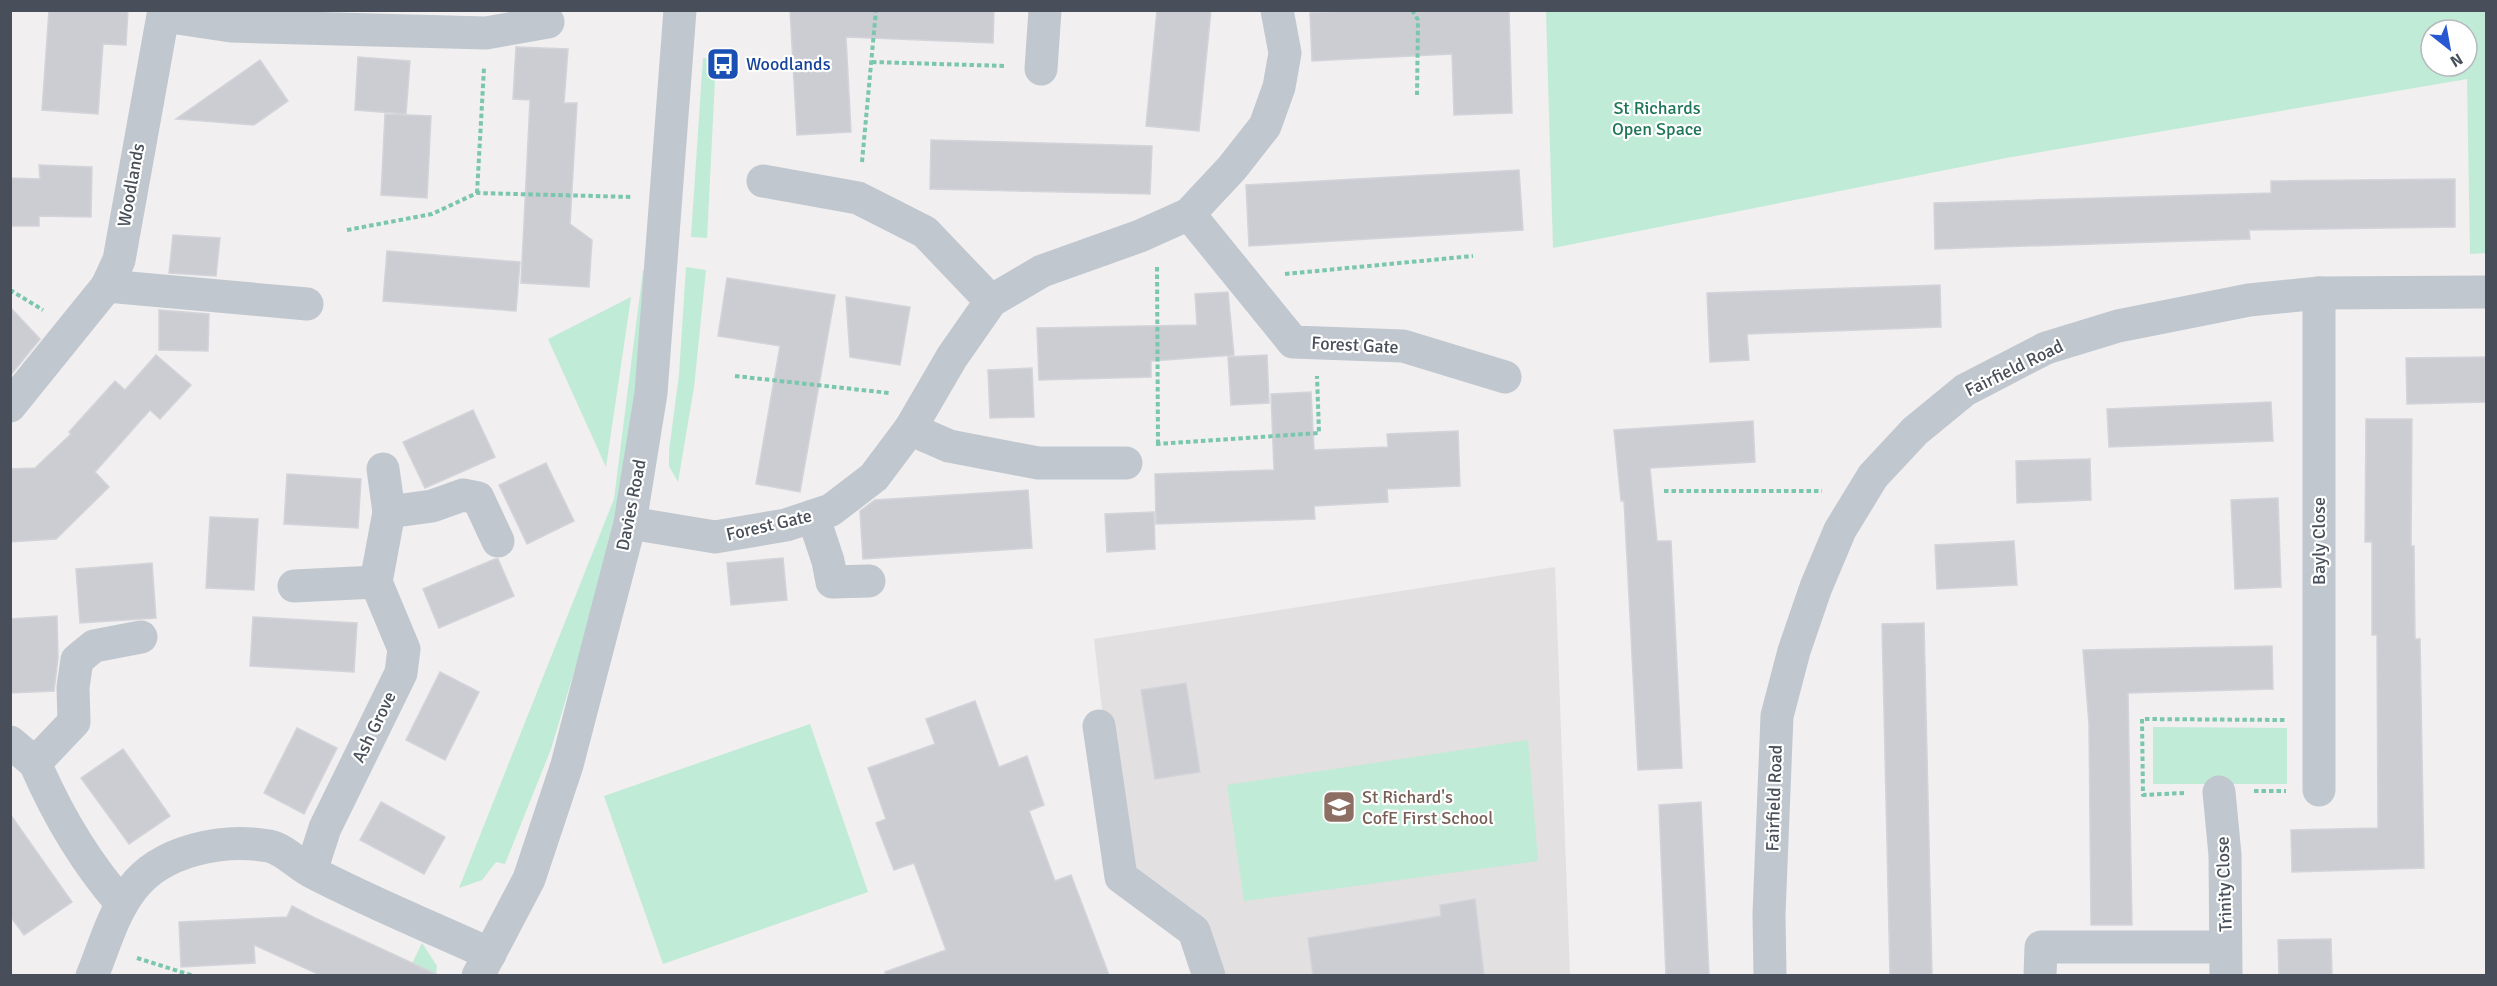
<svg xmlns="http://www.w3.org/2000/svg" width="2497" height="986" font-family="Signika,sans-serif">
  <style>
    .education { fill: #e2e0e0 }
    .green { fill: #c0ebd7; fill-rule: evenodd }
    .building { fill: #cccdd3; stroke: #d3d4da; stroke-width: 1.5 }
    .lines { fill: none; stroke-linecap: round; stroke-linejoin: round }
    .path { stroke: #7bc7ad; stroke-width: 4; stroke-dasharray: 4.5 3; stroke-linecap: butt }
    .minor { stroke: #c0c7cf; stroke-width: 33 }
    .labels { text-anchor: middle; dominant-baseline: central; stroke-width: 4.5; stroke-linejoin: round; paint-order: stroke }
    .transit-label { font-size: 18px; fill: #164399; stroke: #fff; text-anchor: start }
    .park-label { font-size: 18px; fill: #1e7657; stroke: #fff }
    .street-label { font-size: 18px; fill: #484f5a; stroke: #fff }
    .education-label { font-size: 18px; fill: #785e54; stroke: #fff; text-anchor: start }
  </style>
  <rect width="100%" height="100%" fill="#f1efef"/>
  <!-- education -->
  <polygon class="education" points="1555,567 1570,975 1207,975 1192,929 1121,877 1094,639"/>
  <!-- green -->
  <g class="green">
    <path d="M 1546,11 L 2486,11 L 2486,253 L 2470,254 L 2467,79 L 2006,158 L 1553,248 ZM 2431,30 L 2467,30 L 2467,66 L 2431,66 Z"/>
    <polygon points="703,58 716,59 707,238 691,237"/>
    <polygon points="686,267 706,270 694,387 678,482 669,466 669,451 679,375"/>
    <polygon points="643,270 649,271 639,367 618,501 591,615 551,749 505,864 496,862 482,880 459,888 614,499"/>
    <polygon points="631,297 606,467 548,339"/>
    <polygon points="810,724 868,892 663,964 604,796"/>
    <polygon points="2153,727 2287,728 2287,784 2153,784"/>
    <polygon points="1528,740 1538,861 1244,901 1227,785"/>
    <polygon points="422,943 437,966 436,975 406,976"/>
  </g>
  <!-- building -->
  <g class="building">
    <polygon points="49,10 128,10 126,45 103,44 98,114 42,110"/>
    <polygon points="790,10 994,10 993,43 846,37 851,132 797,135"/>
    <polygon points="1157,10 1211,10 1199,131 1146,126"/>
    <polygon points="1352,10 1509,10 1512,113 1454,115 1452,54 1312,61 1310,13"/>
    <polygon points="516,47 568,49 564,103 577,103 570,224 592,240 589,287 521,283 530,100 513,99"/>
    <polygon points="358,57 410,61 406,114 355,110"/>
    <polygon points="260,60 288,101 254,125 176,119"/>
    <polygon points="385,114 431,116 427,198 381,195"/>
    <polygon points="931,140 1152,146 1150,194 930,189"/>
    <polygon points="39,165 92,167 91,217 39,216 39,226 10,226 10,178 40,179"/>
    <polygon points="1519,170 1523,230 1249,246 1246,185"/>
    <polygon points="2455,179 2455,227 2249,230 2250,239 1935,249 1934,203 2271,193 2271,181"/>
    <polygon points="173,235 220,238 216,276 169,273"/>
    <polygon points="387,251 520,262 516,311 383,301"/>
    <polygon points="727,278 835,295 800,492 756,484 780,346 718,336"/>
    <polygon points="1940,285 1941,327 1747,334 1749,360 1710,362 1707,293"/>
    <polygon points="1228,292 1234,355 1151,361 1151,377 1039,380 1037,328 1197,325 1195,294"/>
    <polygon points="846,297 910,307 900,365 850,357"/>
    <polygon points="10,307 40,339 10,376"/>
    <polygon points="159,310 209,314 208,351 159,350"/>
    <polygon points="156,355 191,385 160,419 150,410 95,472 109,487 56,539 10,542 10,469 35,468 71,434 69,432 115,381 125,390"/>
    <polygon points="1267,355 1269,403 1231,405 1228,357"/>
    <polygon points="2487,357 2487,402 2407,404 2406,358"/>
    <polygon points="1032,368 1034,417 990,418 988,370"/>
    <polygon points="1311,392 1314,450 1388,447 1387,434 1458,431 1460,486 1387,489 1388,502 1314,506 1315,519 1156,524 1155,474 1274,470 1271,394"/>
    <polygon points="2271,402 2273,441 2109,447 2107,409"/>
    <polygon points="473,410 495,457 425,488 403,442"/>
    <polygon points="2366,419 2412,419 2411,546 2414,546 2415,639 2420,639 2424,868 2292,872 2291,830 2378,828 2377,635 2372,635 2372,542 2365,542"/>
    <polygon points="1753,421 1755,462 1650,468 1657,541 1671,541 1682,768 1638,770 1624,501 1621,501 1614,430"/>
    <polygon points="2090,459 2091,500 2017,503 2016,461"/>
    <polygon points="546,463 574,521 527,544 499,485"/>
    <polygon points="287,474 361,479 358,528 284,524"/>
    <polygon points="1028,490 1032,548 863,559 860,511 875,500"/>
    <polygon points="2278,498 2281,587 2235,589 2231,500"/>
    <polygon points="1154,512 1155,549 1107,552 1105,514"/>
    <polygon points="210,517 258,519 254,590 206,588"/>
    <polygon points="2014,541 2017,585 1937,589 1935,545"/>
    <polygon points="783,558 787,600 731,605 727,563"/>
    <polygon points="495,559 498,559 514,596 439,628 423,589"/>
    <polygon points="152,563 156,618 80,623 76,569"/>
    <polygon points="57,616 58,658 54,691 10,693 10,619"/>
    <polygon points="253,617 357,623 354,672 250,666"/>
    <polygon points="1924,623 1932,975 1890,975 1882,624"/>
    <polygon points="2272,646 2273,689 2128,693 2132,925 2091,925 2089,724 2083,650"/>
    <polygon points="440,672 479,692 445,760 406,740"/>
    <polygon points="1186,683 1200,772 1155,779 1141,690"/>
    <polygon points="975,701 999,767 1027,756 1044,805 1029,811 1055,881 1071,875 1109,975 886,975 885,972 946,950 914,863 894,870 876,823 886,819 868,768 935,744 926,719"/>
    <polygon points="297,728 337,748 304,814 264,793"/>
    <polygon points="123,749 170,816 129,844 81,778"/>
    <polygon points="381,802 445,837 424,874 360,840"/>
    <polygon points="1701,802 1709,975 1666,975 1659,805"/>
    <polygon points="10,814 72,902 24,935 10,916"/>
    <polygon points="1475,899 1484,975 1313,975 1308,938 1441,916 1440,905"/>
    <polygon points="292,906 315,918 438,975 320,975 254,945 255,963 181,967 179,922 287,917"/>
    <polygon points="2331,939 2332,975 2279,975 2278,940"/>
  </g>
  <g class="lines">
    <!-- path -->
    <g class="path">
      <polyline points="1412,10 1418,20 1417,95"/>
      <polyline points="872,62 1006,66"/>
      <polyline points="862,162 876,10"/>
      <polyline points="477,193 484,68"/>
      <polyline points="347,230 432,214 477,193 632,197"/>
      <polyline points="1157,267 1158,443"/>
      <polyline points="1285,274 1473,256"/>
      <polyline points="10,290 43,310"/>
      <polyline points="735,376 889,393"/>
      <polyline points="1156,444 1319,433 1317,376"/>
      <polyline points="1664,491 1822,491"/>
      <polyline points="2254,791 2286,791"/>
      <polyline points="2184,793 2143,795 2142,719 2285,720"/>
      <polyline points="137,958 194,976"/>
    </g>
    <!-- minor -->
    <g class="minor">
      <polyline points="164,16 231,26 486,33 548,22"/>
      <polyline points="1041,69 1045,10"/>
      <polyline points="763,181 858,198 925,232 991,301"/>
      <polyline points="1189,214 1293,342 1403,346 1505,377"/>
      <polyline points="107,286 307,304"/>
      <polyline points="2319,293 2319,790"/>
      <polyline points="10,406 107,286 119,260 164,10"/>
      <polyline points="910,429 949,446 1038,463 1126,463"/>
      <polyline points="389,512 432,506 463,495 478,498 498,541"/>
      <polyline points="813,516 828,561 832,582 869,581"/>
      <polyline points="630,523 715,537 786,525 831,510 874,477 910,429 952,357 991,301 1042,271 1140,236 1189,214 1232,168 1265,126 1279,87 1285,53 1277,10"/>
      <polyline points="294,586 376,582"/>
      <polyline points="1099,726 1121,877 1194,931 1209,976"/>
      <polyline points="10,742 35,763"/>
      <polyline points="2219,792 2225,855 2226,976"/>
      <polyline points="311,871 325,828 401,673 404,649 376,582 389,512 383,469"/>
      <path d="M 122,904 C 85,862 57,814 35,763 L 74,722 L 73,687 L 77,660 L 94,646 L 141,637"/>
      <path d="M 92,976 C 104,947 113,913 132,889 C 161,850 223,838 269,846 C 284,849 298,865 312,872 C 369,902 431,927 490,954"/>
      <polyline points="478,976 529,879 567,765 630,523 651,393 680,10"/>
      <polyline points="1770,976 1769,914 1777,716 1794,651 1816,587 1840,530 1873,476 1915,431 1965,390 2046,348 2118,326 2249,300 2319,293 2486,292"/>
      <polyline points="2040,976 2041,947 2225,947"/>
    </g>
  </g>
  <!-- icons -->
  <defs>
    <g id="bus-square" transform="scale(1.725)"><rect x="-9" y="-9" width="18" height="18" rx="4" fill="#1a4fb4" stroke="#fff"/><path d="M-5-6H5V4H4V6H2V4H-2V6H-4V4H-5ZM-3.5-4V0h7V-4ZM-3.5 1.2v1.5H-2V1.2ZM2 1.2v1.5H3.5V1.2Z" fill="#fff"/></g>
    <g id="school-square" transform="scale(1.725)"><rect x="-9" y="-9" width="18" height="18" rx="4" fill="#8d6e63" stroke="#fff"/><path d="M0-5L7-2L0 1L-7-2ZM-4 1L0 2.5L4 1V4Q0 6-4 4Z" fill="#fff"/></g>
  </defs>
  <g fill-rule="evenodd">
    <use href="#bus-square" x="723" y="64"/>
    <use href="#school-square" x="1339" y="807"/>
  </g>
  <g class="labels">
    <!-- transit labels -->
    <g class="transit-label">
      <text x="746" y="64">Woodlands</text>
    </g>
    <!-- park labels -->
    <g class="park-label">
      <text x="1657" y="108">St Richards<tspan x="1657" dy="21">Open Space</tspan></text>
    </g>
    <!-- street labels -->
    <g class="street-label">
      <text transform="translate(131 185) rotate(-80)">Woodlands</text>
      <text transform="translate(1355 345) rotate(3)">Forest Gate</text>
      <text transform="translate(2014 368) rotate(-26)">Fairfield Road</text>
      <text transform="translate(631 505) rotate(-79)">Davies Road</text>
      <text transform="translate(769 525) rotate(-13)">Forest Gate</text>
      <text transform="translate(2319 541) rotate(-90)">Bayly Close</text>
      <text transform="translate(374 727) rotate(-64)">Ash Grove</text>
      <text transform="translate(1774 798) rotate(-88)">Fairfield Road</text>
      <text transform="translate(2224 884) rotate(-92)">Trinity Close</text>
    </g>
    <!-- education labels -->
    <g class="education-label">
      <text x="1362" y="797">St Richard's<tspan x="1362" dy="21">CofE First School</tspan></text>
    </g>
  </g>
  <!-- border -->
  <rect width="2497" height="986" fill="none" stroke="#484f5a" stroke-width="24"/>
  <!-- north arrow -->
  <g transform="translate(2449 48) rotate(149)"><circle r="28" fill="#ffffff" stroke="#b6b9bd" stroke-width="1.5"/>
  <path d="M0-4.5L10 22L0 15L-10 22Z" fill="#2758d2"/>
  <text y="-9" font-size="16" font-weight="bold" text-anchor="middle" fill="#484f5a">N</text>
  </g>
</svg>
